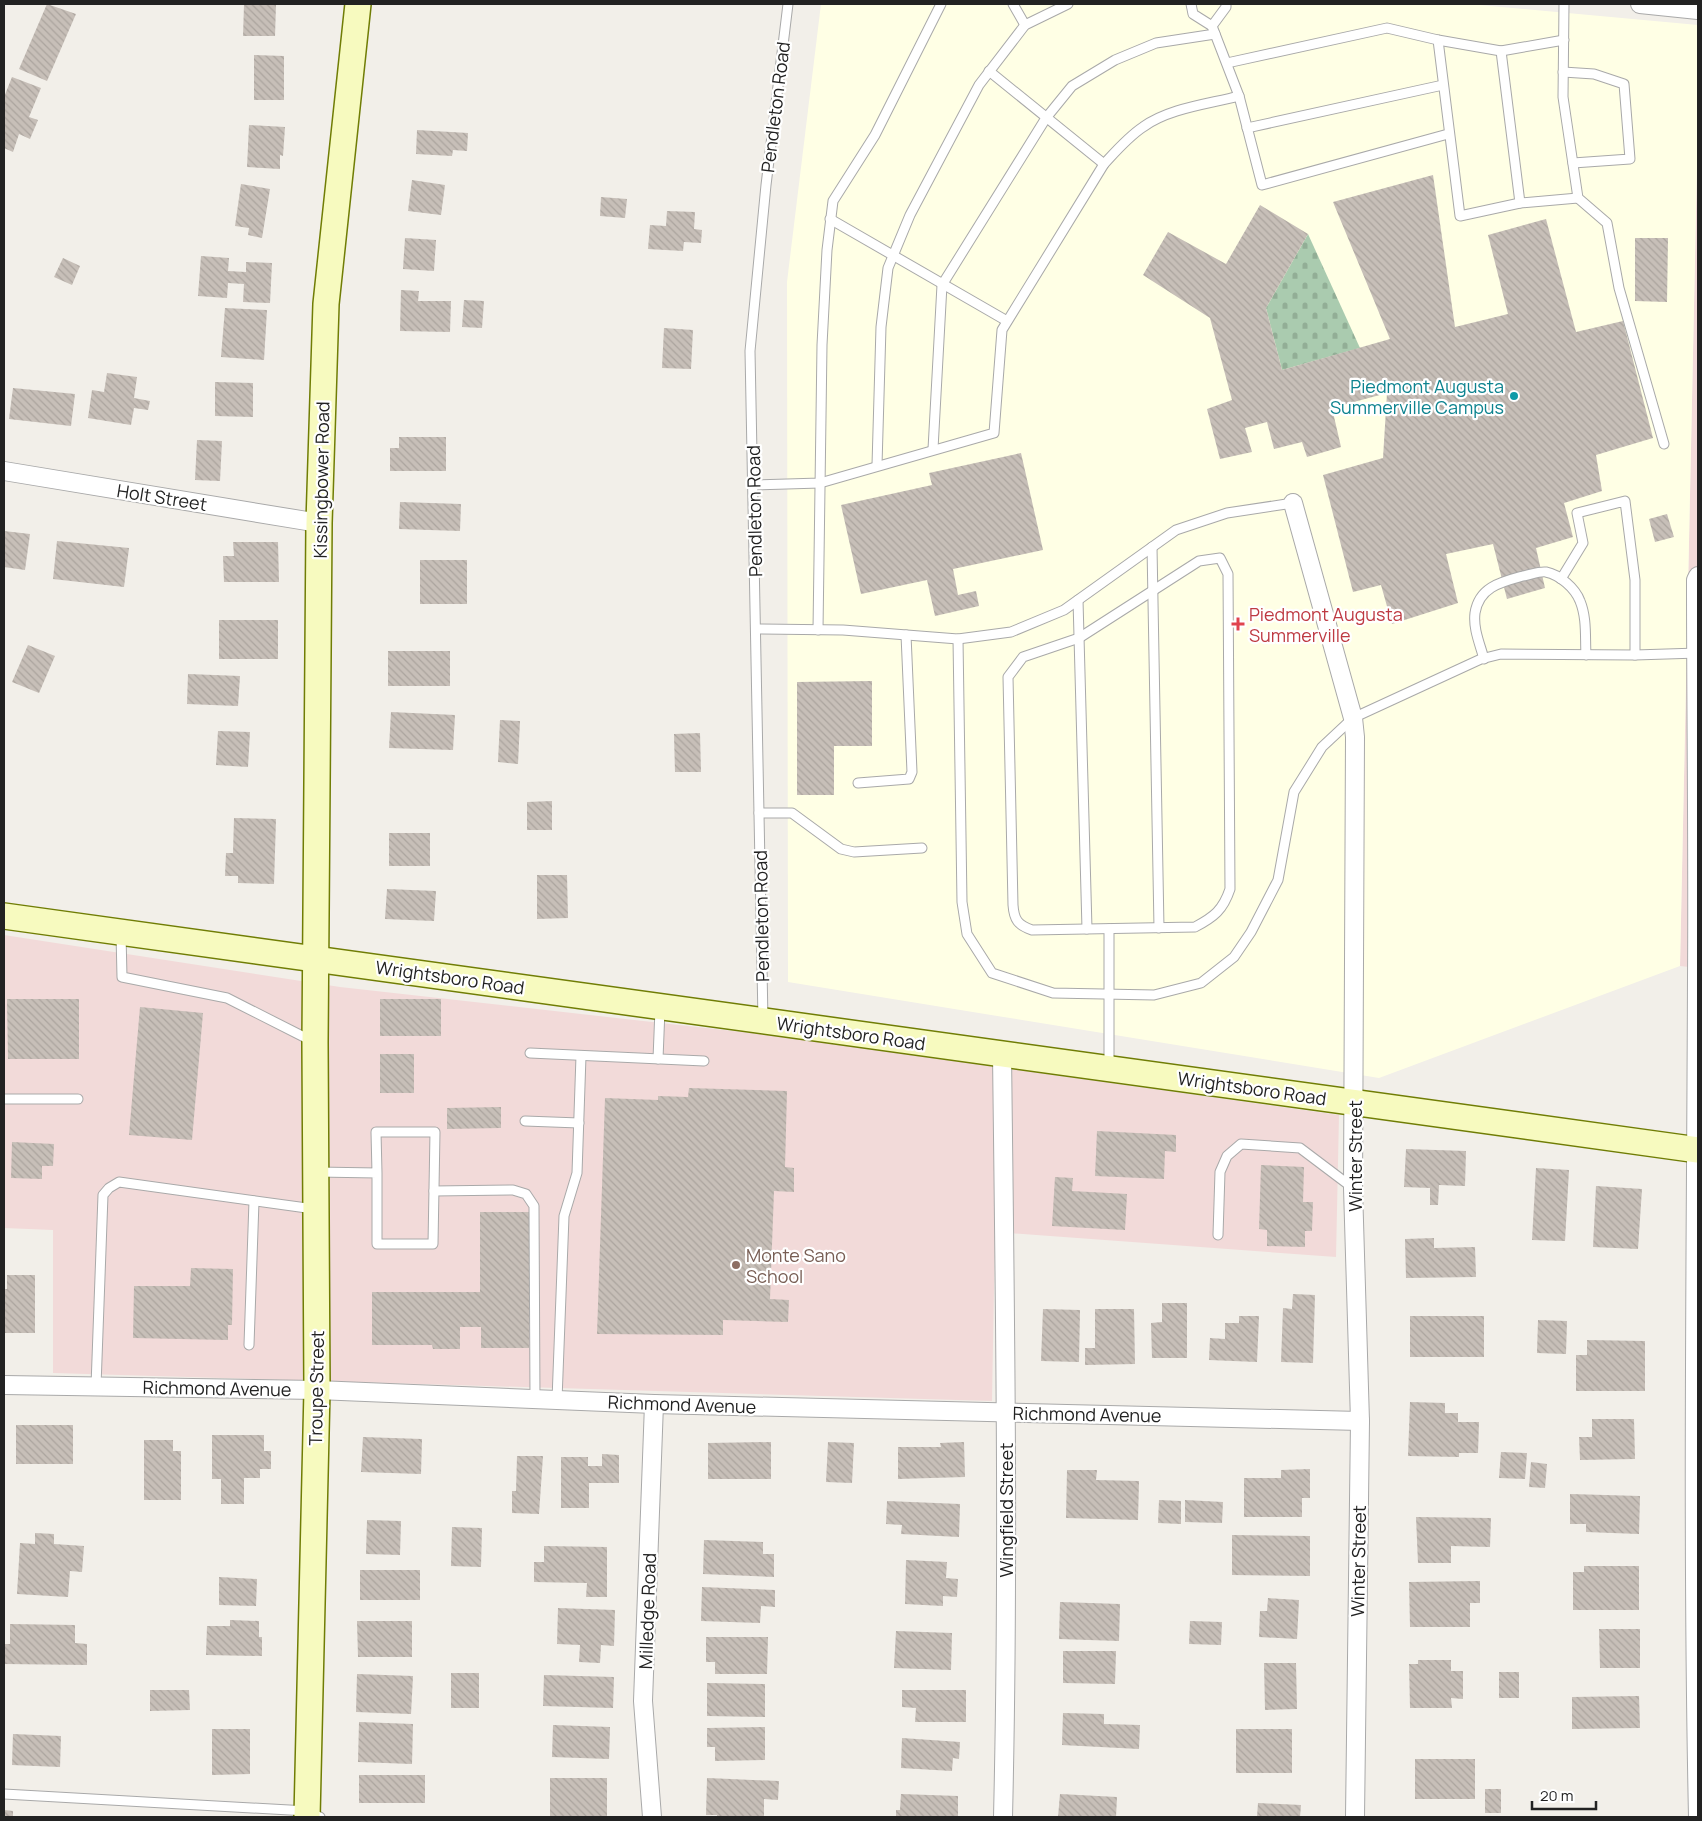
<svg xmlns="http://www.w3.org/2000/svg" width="1702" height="1821" font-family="Manrope,sans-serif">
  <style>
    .commercial { fill: #f2dad9 }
    .education { fill: #ffffe5 }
    .cemetery { fill: url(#cemetery-stones) }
    .building { fill: url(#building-back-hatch) }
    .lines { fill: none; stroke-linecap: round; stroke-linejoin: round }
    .lane-casing { stroke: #a9a9a9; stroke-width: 11 }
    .street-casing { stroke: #a9a9a9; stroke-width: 20 }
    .secondary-casing { stroke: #707d05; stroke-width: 28 }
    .lane { stroke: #fff; stroke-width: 9 }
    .street { stroke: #fff; stroke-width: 18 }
    .secondary { stroke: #f7fabf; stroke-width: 25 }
    .culture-dot { fill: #0f9aa8; stroke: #fff; stroke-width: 2 }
    .health-dot { fill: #e0444e; stroke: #fff; stroke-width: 2 }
    .education-dot { fill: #8d6e63; stroke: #fff; stroke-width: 2 }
    .labels { text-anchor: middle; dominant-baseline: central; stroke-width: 4.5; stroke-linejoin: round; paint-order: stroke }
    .street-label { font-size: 18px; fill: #222; stroke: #fff }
    .culture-label { font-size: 18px; fill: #0d838f; stroke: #fff; text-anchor: end }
    .health-label { font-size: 18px; fill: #be3a42; stroke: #fff; text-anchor: start }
    .education-label { font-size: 18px; fill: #785e54; stroke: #fff; text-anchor: start }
  </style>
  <defs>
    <pattern id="cemetery-stones" width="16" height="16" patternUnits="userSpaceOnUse" patternTransform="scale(1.25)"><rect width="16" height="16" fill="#aacbaf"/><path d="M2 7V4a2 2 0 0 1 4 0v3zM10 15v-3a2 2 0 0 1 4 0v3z" fill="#92ae96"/></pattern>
    <pattern id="building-back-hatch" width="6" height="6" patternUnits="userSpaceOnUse" patternTransform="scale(1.25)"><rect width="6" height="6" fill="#c7bfb8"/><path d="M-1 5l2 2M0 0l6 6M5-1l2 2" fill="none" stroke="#aba49e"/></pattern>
  </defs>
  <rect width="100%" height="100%" fill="#f2efe9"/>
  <!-- commercial -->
  <g class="commercial">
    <polygon points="1698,118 1698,968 1680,966"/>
    <polygon points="4,935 340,987 768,1035 1339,1115 1336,1257 995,1232 992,1401 53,1373 53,1230 4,1228"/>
  </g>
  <!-- education -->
  <polygon class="education" points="821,4 1469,4 1698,25 1698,118 1680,966 1379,1078 788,982 787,282"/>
  <!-- cemetery -->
  <polygon class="cemetery" points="1308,234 1360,348 1282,370 1266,308"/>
  <!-- building -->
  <g class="building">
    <polygon points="47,4 76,14 47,81 19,69"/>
    <polygon points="244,4 276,4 275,36 243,36"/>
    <polygon points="254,55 284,56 284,100 254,100"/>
    <polygon points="12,77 41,88 29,117 38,120 30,139 19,134 13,152 4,148 4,97"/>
    <polygon points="249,125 285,127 283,156 280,155 280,169 247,167"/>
    <polygon points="417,130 468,133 467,151 453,150 452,156 416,154"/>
    <polygon points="1433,175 1455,327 1508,314 1488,235 1546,219 1576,332 1623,321 1653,438 1596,455 1602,491 1564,503 1573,537 1536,548 1545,588 1507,599 1493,544 1446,554 1458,603 1392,624 1381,585 1353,592 1323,475 1383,458 1387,393 1332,408 1341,447 1307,457 1302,442 1274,449 1267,422 1245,428 1252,452 1220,459 1207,409 1232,400 1210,318 1143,275 1168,232 1226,264 1260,205 1308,234 1266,308 1282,370 1390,339 1333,202"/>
    <polygon points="412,180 445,185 441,215 408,211"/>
    <polygon points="241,184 270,189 262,238 248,235 249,228 235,226"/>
    <polygon points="601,197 627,199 625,218 600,216"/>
    <polygon points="667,211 695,212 694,229 702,230 701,243 684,242 683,251 648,249 650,225 666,226"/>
    <polygon points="405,238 436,240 434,271 403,269"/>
    <polygon points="1635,238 1668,238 1667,302 1635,301"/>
    <polygon points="201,256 229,258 228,271 246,272 246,262 272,263 270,303 243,302 244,284 228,283 227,298 198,296"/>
    <polygon points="63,258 80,266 72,285 54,277"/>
    <polygon points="401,290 419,291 418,301 451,301 450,332 400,331"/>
    <polygon points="464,300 484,301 482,328 462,327"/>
    <polygon points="225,308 267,310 264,360 221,357"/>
    <polygon points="664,328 693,330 691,369 662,368"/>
    <polygon points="107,373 137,377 134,398 150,401 148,410 134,408 131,425 88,418 92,390 104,392"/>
    <polygon points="215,382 253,383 253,417 215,416"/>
    <polygon points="13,388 75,394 71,426 9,419"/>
    <polygon points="399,437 446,437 446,471 390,471 390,448 399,448"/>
    <polygon points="197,440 222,441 220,481 195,480"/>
    <polygon points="1021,453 1043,550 953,569 958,595 976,591 979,606 935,616 927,580 861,594 841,505 932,485 929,473"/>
    <polygon points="400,502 461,504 460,531 399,529"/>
    <polygon points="1667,514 1674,537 1655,542 1649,519"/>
    <polygon points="4,531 30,534 25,570 4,567"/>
    <polygon points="57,541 129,548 124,587 53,579"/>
    <polygon points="233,542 278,542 279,582 224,582 223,556 234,556"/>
    <rect x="420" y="560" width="47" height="44"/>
    <rect x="219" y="620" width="59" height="39"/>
    <polygon points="28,645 55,656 39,693 12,682"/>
    <rect x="388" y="651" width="62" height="35"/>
    <polygon points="188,674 240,676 238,706 187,704"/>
    <polygon points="872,681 872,746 834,746 834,795 797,795 797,682"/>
    <polygon points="391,712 455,715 453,750 389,748"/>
    <polygon points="500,720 520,721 518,764 498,762"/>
    <polygon points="218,731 250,732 248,767 216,765"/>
    <polygon points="700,733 701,772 675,772 674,734"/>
    <polygon points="552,801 552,830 527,830 527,802"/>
    <polygon points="234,818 276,819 274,884 238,883 238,876 225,876 226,853 233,853"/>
    <rect x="389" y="833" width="41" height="33"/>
    <polygon points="537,875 567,875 568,918 537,919"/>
    <polygon points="387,889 436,891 434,921 385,919"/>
    <polygon points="7,999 79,999 79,1059 8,1059"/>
    <rect x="380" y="999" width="61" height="37"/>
    <polygon points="140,1007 203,1013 192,1140 129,1135"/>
    <rect x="380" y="1054" width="34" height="39"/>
    <polygon points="689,1088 787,1091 785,1167 794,1168 794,1192 774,1191 770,1299 789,1300 788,1322 723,1320 723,1335 597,1334 605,1098 658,1100 658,1096 688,1097"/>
    <polygon points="501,1107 501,1128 447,1129 447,1108"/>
    <polygon points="1097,1131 1176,1135 1176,1152 1165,1151 1164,1179 1095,1176"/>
    <polygon points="12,1142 54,1144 53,1166 42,1166 42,1179 11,1178"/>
    <polygon points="1406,1149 1466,1151 1465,1186 1439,1185 1438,1205 1430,1205 1430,1188 1404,1187"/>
    <polygon points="1261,1165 1304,1167 1303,1202 1313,1202 1312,1231 1305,1231 1305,1247 1267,1246 1267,1230 1259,1229"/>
    <polygon points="1536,1168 1569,1170 1565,1241 1532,1240"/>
    <polygon points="1055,1177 1073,1178 1072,1191 1127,1194 1125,1230 1052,1226"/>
    <polygon points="1596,1186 1642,1189 1638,1249 1593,1247"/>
    <polygon points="480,1212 529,1212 529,1348 481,1348 481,1327 460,1327 460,1349 433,1349 432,1345 372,1345 372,1292 480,1292"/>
    <polygon points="1434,1238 1434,1248 1475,1247 1476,1277 1406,1278 1405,1239"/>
    <polygon points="191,1268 233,1269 232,1325 228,1325 228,1340 133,1338 134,1286 190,1286"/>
    <polygon points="7,1275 35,1275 35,1333 4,1333 4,1289 7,1289"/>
    <polygon points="1293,1294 1315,1295 1313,1363 1281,1362 1283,1308 1292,1309"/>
    <polygon points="1162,1303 1187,1303 1187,1358 1152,1358 1151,1323 1162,1322"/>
    <polygon points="1043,1309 1080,1310 1079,1362 1041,1361"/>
    <polygon points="1095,1309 1134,1309 1135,1364 1085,1365 1085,1348 1095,1348"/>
    <polygon points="1239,1316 1259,1316 1257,1362 1209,1360 1210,1338 1225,1339 1225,1323 1239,1323"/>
    <rect x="1410" y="1316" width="74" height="41"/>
    <polygon points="1538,1320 1567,1321 1566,1354 1537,1353"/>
    <polygon points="1587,1340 1645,1341 1645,1391 1576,1391 1576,1355 1587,1355"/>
    <polygon points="1410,1402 1445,1403 1445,1413 1458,1413 1458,1422 1479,1422 1478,1453 1459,1453 1459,1457 1408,1456"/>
    <polygon points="1592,1419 1634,1419 1635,1459 1580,1460 1579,1437 1592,1437"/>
    <rect x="16" y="1425" width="57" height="39"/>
    <polygon points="212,1435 264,1435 264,1451 271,1451 271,1469 260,1469 260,1478 244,1478 244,1504 221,1504 221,1479 212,1479"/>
    <polygon points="363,1437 422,1439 421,1474 361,1472"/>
    <polygon points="144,1440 173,1440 173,1451 181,1451 181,1500 144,1500"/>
    <polygon points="771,1442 771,1479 708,1479 708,1443"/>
    <polygon points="828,1442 854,1443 852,1483 826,1482"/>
    <polygon points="964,1442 965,1477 898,1479 898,1447 941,1447 940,1443"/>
    <polygon points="1501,1452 1527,1453 1525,1479 1499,1478"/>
    <polygon points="602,1454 619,1455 619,1483 589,1483 589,1508 561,1508 561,1457 588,1457 588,1466 602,1466"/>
    <polygon points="517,1456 543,1456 539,1514 512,1513 512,1491 516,1491"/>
    <polygon points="1531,1462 1547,1464 1545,1488 1529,1487"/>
    <polygon points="1310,1469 1310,1498 1302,1498 1302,1517 1244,1517 1244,1478 1281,1478 1281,1470"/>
    <polygon points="1067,1470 1097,1470 1096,1480 1139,1481 1138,1520 1066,1518"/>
    <polygon points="1570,1494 1640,1496 1639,1534 1586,1532 1586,1524 1570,1524"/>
    <polygon points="1159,1500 1181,1501 1181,1524 1158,1523"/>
    <polygon points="1185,1500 1223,1502 1222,1523 1185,1522"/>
    <polygon points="887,1501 960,1504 959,1537 901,1534 902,1525 886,1524"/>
    <polygon points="1416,1517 1491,1518 1490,1547 1451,1546 1451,1563 1418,1563"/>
    <polygon points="367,1520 401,1521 400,1555 366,1554"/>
    <polygon points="452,1527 482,1528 481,1567 451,1566"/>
    <polygon points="35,1533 54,1534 54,1544 84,1546 82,1572 70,1571 68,1597 17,1594 20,1543 35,1544"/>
    <polygon points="1232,1535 1310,1536 1310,1576 1232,1575"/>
    <polygon points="704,1540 763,1542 763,1554 774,1554 774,1577 703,1574"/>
    <polygon points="544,1546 607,1547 607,1597 586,1597 587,1583 534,1582 534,1562 544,1562"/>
    <polygon points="906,1560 947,1562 946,1578 958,1579 957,1597 943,1596 943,1606 905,1604"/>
    <polygon points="1584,1566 1639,1566 1639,1610 1573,1610 1573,1572 1584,1572"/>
    <rect x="360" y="1570" width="60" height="30"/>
    <polygon points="219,1577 257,1579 256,1606 219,1605"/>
    <polygon points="1480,1581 1480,1603 1470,1603 1470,1627 1410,1627 1409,1582"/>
    <polygon points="702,1587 775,1590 775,1607 761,1606 760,1623 701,1621"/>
    <polygon points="1268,1598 1299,1600 1297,1639 1259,1637 1260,1611 1267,1611"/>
    <polygon points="1060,1602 1120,1604 1119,1641 1059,1639"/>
    <polygon points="558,1608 615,1610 614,1646 601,1645 600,1663 579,1662 580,1645 557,1644"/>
    <polygon points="230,1620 259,1621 259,1637 262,1637 262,1656 206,1655 207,1626 230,1626"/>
    <polygon points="357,1621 412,1621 412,1657 358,1657"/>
    <polygon points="1190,1621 1222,1622 1221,1645 1189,1644"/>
    <polygon points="10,1624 75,1625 75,1643 87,1644 87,1665 4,1664 4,1644 10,1644"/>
    <polygon points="1599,1629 1640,1629 1640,1668 1600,1668"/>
    <polygon points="896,1631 952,1633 951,1670 894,1668"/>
    <polygon points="706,1637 768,1637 767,1674 715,1674 715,1662 706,1662"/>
    <polygon points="1063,1651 1116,1651 1115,1684 1063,1683"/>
    <polygon points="1418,1660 1451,1660 1451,1671 1463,1671 1463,1699 1451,1698 1452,1708 1410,1708 1409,1664 1418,1664"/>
    <polygon points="1264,1663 1296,1663 1297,1709 1265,1710"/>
    <rect x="1499" y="1672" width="20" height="26"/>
    <rect x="451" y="1673" width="28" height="35"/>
    <polygon points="357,1674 413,1676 411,1714 356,1712"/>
    <polygon points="544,1675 614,1677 613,1708 543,1706"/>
    <polygon points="707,1683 765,1684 765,1717 707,1716"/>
    <polygon points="150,1690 189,1690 190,1710 150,1711"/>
    <polygon points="902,1690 966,1690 966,1722 915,1722 916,1708 902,1707"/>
    <polygon points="1639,1696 1640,1728 1572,1729 1572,1697"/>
    <polygon points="1063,1713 1104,1714 1104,1724 1140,1725 1139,1749 1062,1745"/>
    <polygon points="359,1722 413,1724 412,1764 358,1762"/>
    <polygon points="553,1725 610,1727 609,1759 552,1757"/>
    <polygon points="765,1727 765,1760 715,1761 715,1747 707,1747 707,1728"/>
    <polygon points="212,1729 250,1729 250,1774 212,1775"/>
    <rect x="1236" y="1729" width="56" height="44"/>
    <polygon points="13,1734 61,1736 60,1767 12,1765"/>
    <polygon points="902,1738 960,1742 959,1759 953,1758 952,1771 901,1768"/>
    <rect x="1415" y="1759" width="60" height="40"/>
    <rect x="359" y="1775" width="66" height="28"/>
    <rect x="550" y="1778" width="57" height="39"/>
    <polygon points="707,1778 779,1781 778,1800 764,1799 764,1816 717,1817 717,1815 706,1815"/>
    <rect x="1485" y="1789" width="16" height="24"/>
    <polygon points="901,1794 958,1796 958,1817 896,1817 896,1810 900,1810"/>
    <polygon points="1060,1794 1117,1797 1116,1817 1058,1817"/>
    <polygon points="1258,1803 1301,1805 1300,1817 1257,1817"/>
    <polygon points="4,1810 13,1811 13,1817 4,1817"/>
  </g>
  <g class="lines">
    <!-- lane casing -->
    <g class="lane-casing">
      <g id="lane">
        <polyline points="1013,4 1025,25"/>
        <polyline points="1191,4 1193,14 1212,26 1226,7 1226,4"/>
        <polyline points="1564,4 1563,97 1578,198 1607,223 1619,288 1664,444"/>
        <polyline points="1212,26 1239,96 1262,185 1448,134"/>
        <polyline points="1438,40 1460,216 1520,203 1578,198"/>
        <polyline points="1501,51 1520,203"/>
        <polyline points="1227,63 1387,28 1438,40 1501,51 1564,40"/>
        <polyline points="989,71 1104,164"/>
        <polyline points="1563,72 1594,74 1624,84 1630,159 1573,163"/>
        <polyline points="1247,128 1443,85"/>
        <polyline points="830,219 1007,321"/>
        <polyline points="933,449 942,285 1046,118 1072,86 1115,60 1156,43 1215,34"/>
        <polyline points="877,465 881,327 888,268 910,215 979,85 1025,25 1068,4"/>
        <path d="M 753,485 L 820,483 L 994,433 L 1002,330 L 1104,164 C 1116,151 1128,137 1143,127 C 1169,108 1209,104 1239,96"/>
        <polyline points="1152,547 1159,928"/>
        <path d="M 1220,558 L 1228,574 L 1230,889 C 1223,910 1214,917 1195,927 L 1032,930 C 1018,925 1014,920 1013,905 L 1008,677 L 1023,657 L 1079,638 L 1199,561 Z"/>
        <polyline points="1561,579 1583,543 1577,513 1625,501 1635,580 1635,655"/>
        <polyline points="1078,600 1087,929"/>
        <polyline points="756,629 843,630 958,639 1011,632 1064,610 1176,530 1227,513 1293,503"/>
        <polyline points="818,630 822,345 827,250 833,201 875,135 941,4"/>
        <polyline points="958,639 962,902 967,934 992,973 1053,993 1154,995 1201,983 1234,957 1251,932 1278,880 1294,792 1322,747 1353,718 1481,659 1501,654 1635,655 1698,653"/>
        <path d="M 1484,659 C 1480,644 1473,629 1475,613 C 1479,587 1501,582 1523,576 C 1530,575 1539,571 1546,572 C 1560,575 1575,588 1580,601 C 1587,618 1585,637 1586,655"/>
        <polyline points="858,783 909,779 912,772 906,635"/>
        <polyline points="759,813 792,813 841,849 854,852 922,848"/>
        <polyline points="1109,929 1109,1068"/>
        <polyline points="121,934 122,977 227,998 312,1041"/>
        <polyline points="763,1020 750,351 766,185 788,4"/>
        <polyline points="530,1053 704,1061"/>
        <polyline points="658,1059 660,1009"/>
        <polyline points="4,1099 78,1099"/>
        <polyline points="525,1121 579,1123"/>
        <polyline points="317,1172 377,1173 377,1244 433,1244 435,1132 376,1132 377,1173"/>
        <polyline points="434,1191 513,1190 526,1194 534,1206 535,1399"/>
        <polyline points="1218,1235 1220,1172 1227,1156 1241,1144 1300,1148 1353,1188"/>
        <polyline points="249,1345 254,1201"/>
        <polyline points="96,1386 103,1195 109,1188 119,1182 314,1209"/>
        <polyline points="557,1400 564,1216 577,1173 581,1056"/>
        <polyline points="4,1794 307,1811 320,1817"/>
      </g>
    </g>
    <!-- street casing -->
    <g class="street-casing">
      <g id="street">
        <polyline points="1640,4 1698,10"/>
        <polyline points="4,471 319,523"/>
        <polyline points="1293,503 1353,718 1355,737 1353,1188 1360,1421 1355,1817"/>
        <path d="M 1002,1053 C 1005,1308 1009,1563 1003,1817"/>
        <polyline points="4,1385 317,1390 654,1404 1360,1421"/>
        <polyline points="652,1817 643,1701 654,1404"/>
        <path d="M 1698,1817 C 1692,1538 1696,1258 1697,978 C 1698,845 1696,713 1696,580 L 1698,576"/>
      </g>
    </g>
    <!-- secondary casing -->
    <g class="secondary-casing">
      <g id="secondary">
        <polyline points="4,916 1698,1150"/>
        <polyline points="307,1817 317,1390 315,1043 319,523 326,304 358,4"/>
      </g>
    </g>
    <!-- lane -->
    <use href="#lane" class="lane"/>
    <!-- street -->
    <use href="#street" class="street"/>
    <!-- secondary -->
    <use href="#secondary" class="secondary"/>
  </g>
  <!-- markers -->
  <circle class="culture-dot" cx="1514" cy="396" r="5"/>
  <path class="health-dot" d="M1235.5 616.5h5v5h5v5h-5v5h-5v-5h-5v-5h5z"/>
  <circle class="education-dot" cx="736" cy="1265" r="5"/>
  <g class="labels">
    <!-- street labels -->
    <g class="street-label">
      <text transform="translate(775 107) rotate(-83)">Pendleton Road</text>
      <text transform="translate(321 480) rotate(-89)">Kissingbower Road</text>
      <text transform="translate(162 497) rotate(9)">Holt Street</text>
      <text transform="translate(754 511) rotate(-91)">Pendleton Road</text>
      <text transform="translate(761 916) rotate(-91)">Pendleton Road</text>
      <text transform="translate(450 977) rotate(8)">Wrightsboro Road</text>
      <text transform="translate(851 1033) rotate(8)">Wrightsboro Road</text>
      <text transform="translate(1252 1088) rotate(8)">Wrightsboro Road</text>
      <text transform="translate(1355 1156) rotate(-90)">Winter Street</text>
      <text transform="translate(217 1388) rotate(1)">Richmond Avenue</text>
      <text transform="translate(316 1388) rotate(-89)">Troupe Street</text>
      <text transform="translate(682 1404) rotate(2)">Richmond Avenue</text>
      <text transform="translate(1087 1414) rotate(1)">Richmond Avenue</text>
      <text transform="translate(1006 1510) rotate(-90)">Wingfield Street</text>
      <text transform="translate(1358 1561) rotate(-89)">Winter Street</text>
      <text transform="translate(647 1611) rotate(-88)">Milledge Road</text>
    </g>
    <!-- culture labels -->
    <g class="culture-label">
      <text x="1504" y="386">Piedmont Augusta<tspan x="1504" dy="21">Summerville Campus</tspan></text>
    </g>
    <!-- health labels -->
    <g class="health-label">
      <text x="1249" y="614">Piedmont Augusta<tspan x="1249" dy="21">Summerville</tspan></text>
    </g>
    <!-- education labels -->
    <g class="education-label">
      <text x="746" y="1255">Monte Sano<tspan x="746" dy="21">School</tspan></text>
    </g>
  </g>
  <!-- border -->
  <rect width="1702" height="1821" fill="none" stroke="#222222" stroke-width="10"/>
  <!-- scale -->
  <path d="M1532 1801v8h64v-8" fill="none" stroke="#222222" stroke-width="2.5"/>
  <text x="1540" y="1801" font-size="15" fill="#222222" stroke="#ffffff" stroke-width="4" paint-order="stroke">20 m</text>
</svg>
